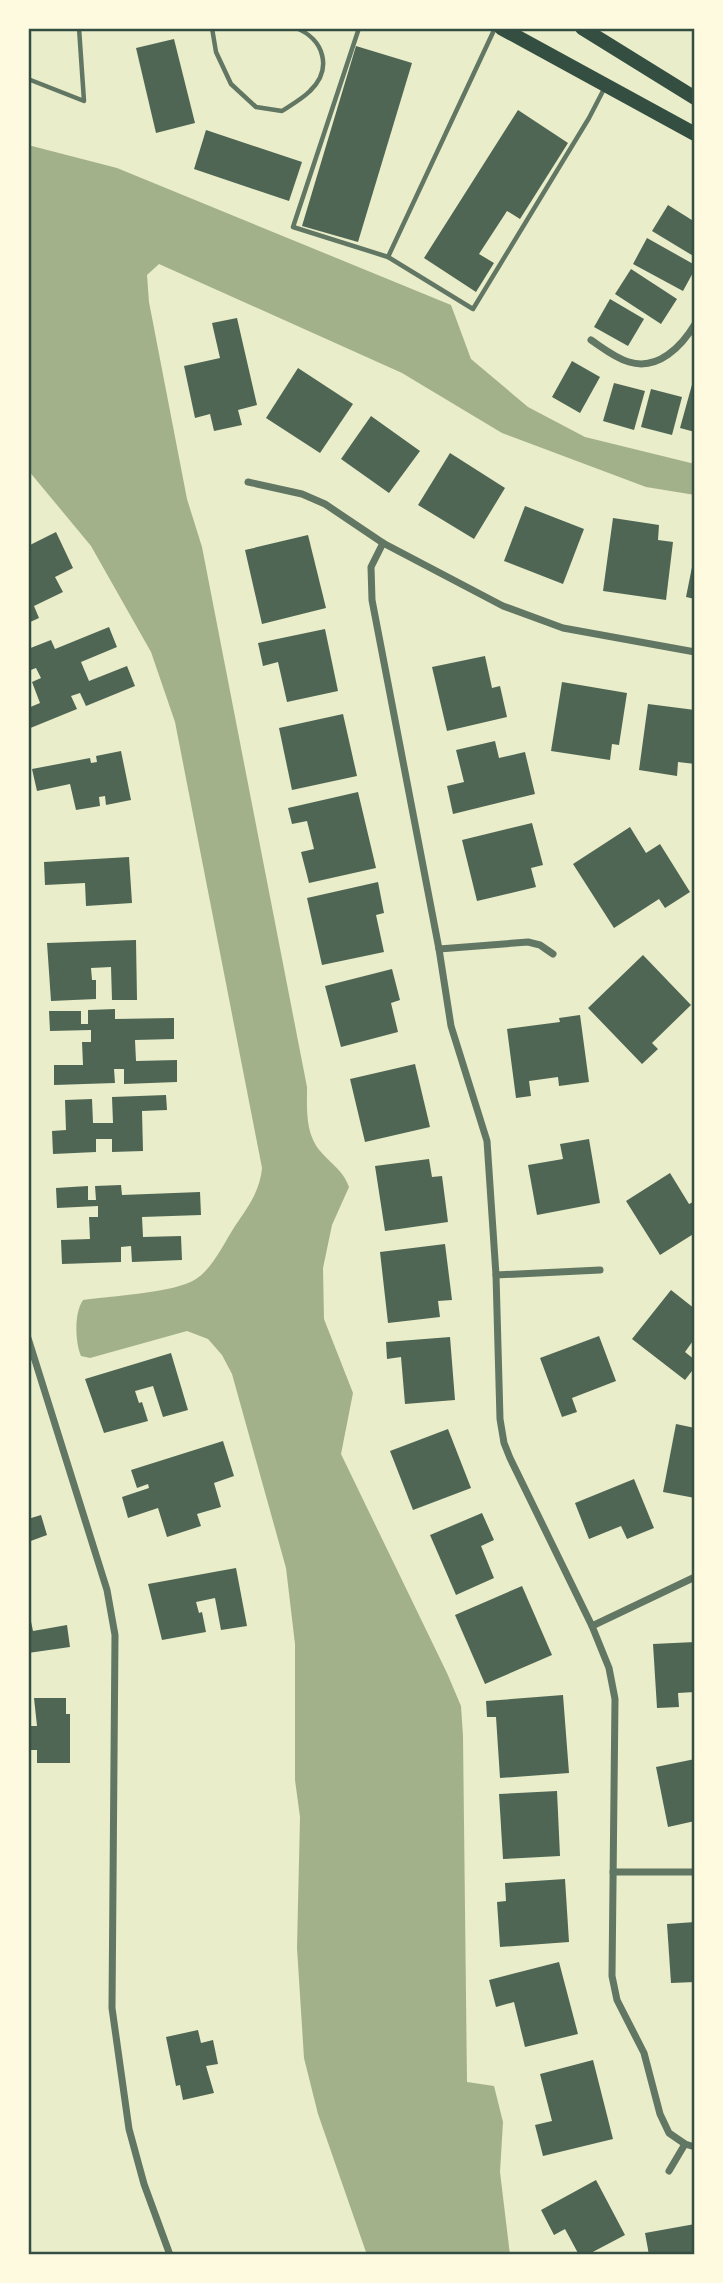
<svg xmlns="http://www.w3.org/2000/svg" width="723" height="2283" font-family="Rubik,sans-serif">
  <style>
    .water { fill: #a3b18a }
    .building { fill: #4f6655 }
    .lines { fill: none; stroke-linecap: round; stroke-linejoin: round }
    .service { stroke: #617663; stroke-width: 4.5 }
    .minor { stroke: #617663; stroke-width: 7 }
    .secondary { stroke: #344e41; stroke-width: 14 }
    .neatline { fill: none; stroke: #344e41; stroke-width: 2.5 }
  </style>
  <rect width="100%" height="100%" fill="#e9edc9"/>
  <!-- water -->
  <path class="water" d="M 28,145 L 117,168 L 451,305 L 471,359 L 528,407 L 585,437 L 695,464 L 695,495 L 646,487 L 502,433 L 402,373 L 159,264 L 147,275 L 149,302 L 187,499 L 202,547 L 307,1087 C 307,1109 305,1134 321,1152 C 332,1165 343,1170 349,1187 L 332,1225 L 323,1268 L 324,1319 L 353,1393 L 341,1454 L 447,1673 L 461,1706 L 463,1736 L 467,2082 L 494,2086 L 503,2122 L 500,2172 L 510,2255 L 367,2255 L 318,2114 L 304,2058 L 297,1948 L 300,1817 L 295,1780 L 295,1644 L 286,1568 L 232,1374 L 222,1355 L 208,1339 L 187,1331 L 90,1358 L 81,1356 C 75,1342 74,1313 83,1300 C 110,1296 175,1293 196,1279 C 213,1268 224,1243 235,1226 C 248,1207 260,1191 262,1168 L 175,722 L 151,652 L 91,546 L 28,470 Z"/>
  <!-- building -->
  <g class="building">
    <polygon points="174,39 195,123 156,133 136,48"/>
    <polygon points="356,46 412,63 358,242 302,226"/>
    <polygon points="518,110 568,143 520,219 507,211 479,254 494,263 476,292 424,258"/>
    <polygon points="206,130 302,162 289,201 194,169"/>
    <polygon points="668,205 695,222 695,257 652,231"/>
    <polygon points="647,238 695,265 695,269 683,291 633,264"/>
    <polygon points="631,269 677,299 661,324 615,294"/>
    <polygon points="610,299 644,319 628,346 594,327"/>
    <polygon points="237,318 257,405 238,410 242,425 214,431 210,414 195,418 184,366 220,358 212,323"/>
    <polygon points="572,361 600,377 580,413 552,397"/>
    <polygon points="298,368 353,404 320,453 266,418"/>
    <polygon points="693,381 695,381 695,432 680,428"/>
    <polygon points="614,383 645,391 634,430 603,421"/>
    <polygon points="651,389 682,397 672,435 641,427"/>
    <polygon points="371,416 420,451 389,493 341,459"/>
    <polygon points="450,453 505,488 474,539 418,505"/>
    <polygon points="525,506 584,529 563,584 504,561"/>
    <polygon points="613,518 659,525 658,540 673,542 666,600 603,591"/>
    <polygon points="56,532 73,568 55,577 63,592 34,606 39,618 28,623 28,546"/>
    <polygon points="308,535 326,608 262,624 245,550"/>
    <polygon points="694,557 695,557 695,599 686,597"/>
    <polygon points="109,627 117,647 81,662 89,681 127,666 135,686 86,706 80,693 71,696 77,709 28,729 28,708 40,703 32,682 41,678 36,668 28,671 28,664 31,663 28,649 51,640 55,649"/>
    <polygon points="325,629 338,691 287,702 278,662 263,666 258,643"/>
    <polygon points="485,656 492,688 500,686 507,717 447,731 432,667"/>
    <polygon points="562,682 627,693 619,745 612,744 610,760 551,751"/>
    <polygon points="648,704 695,710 695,764 678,762 677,776 639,770"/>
    <polygon points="343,714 357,776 292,790 279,728"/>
    <polygon points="495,741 499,758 525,752 535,794 453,814 447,786 464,782 456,750"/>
    <polygon points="121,751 131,800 106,805 105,796 99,797 100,806 76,810 70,784 37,791 32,769 90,758 91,763 97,762 96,756"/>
    <polygon points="358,792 376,868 309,883 301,852 314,849 307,821 292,824 288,808"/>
    <polygon points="532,823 543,865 531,868 536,887 477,901 462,840"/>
    <polygon points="630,827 646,853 660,844 690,892 665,908 659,899 614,928 573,864"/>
    <polygon points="129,857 132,903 86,906 85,883 45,885 44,862"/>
    <polygon points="378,882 384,913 376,915 384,952 322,965 307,898"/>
    <polygon points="136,940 137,1000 112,1000 111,967 91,968 92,980 96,980 96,999 51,1001 47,943"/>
    <polygon points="643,955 691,1005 652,1043 658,1049 642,1064 588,1008"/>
    <polygon points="392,969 400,1000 391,1003 398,1032 341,1047 325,986"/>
    <polygon points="115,1009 115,1019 174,1018 174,1039 135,1040 136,1061 177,1060 177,1082 124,1084 124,1069 114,1069 115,1083 54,1085 54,1065 83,1065 82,1042 91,1042 91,1030 50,1031 49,1011 81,1011 81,1024 88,1024 88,1010"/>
    <polygon points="580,1015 589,1082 559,1086 558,1077 529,1081 531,1096 516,1098 507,1029 560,1022 559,1018"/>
    <polygon points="415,1064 430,1127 365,1142 350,1079"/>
    <polygon points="166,1095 167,1110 142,1111 143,1151 112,1152 112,1139 96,1139 96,1152 53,1154 52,1131 66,1130 65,1100 92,1099 93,1123 113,1123 112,1097"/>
    <polygon points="589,1139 600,1203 537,1215 528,1165 563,1159 560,1144"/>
    <polygon points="429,1159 432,1177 442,1176 448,1222 385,1231 375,1166"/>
    <polygon points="670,1173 689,1204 695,1201 695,1233 660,1255 626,1201"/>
    <polygon points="121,1185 122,1195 200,1192 201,1215 142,1217 143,1237 181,1236 182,1260 132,1262 131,1246 121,1247 121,1262 62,1264 61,1240 90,1239 89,1217 98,1217 98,1206 57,1208 56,1188 88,1186 88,1200 96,1200 95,1186"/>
    <polygon points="445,1244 452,1300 438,1301 440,1317 388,1323 380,1252"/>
    <polygon points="671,1290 695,1309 695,1338 685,1352 695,1360 695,1367 685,1380 632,1339"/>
    <polygon points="599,1336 616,1381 572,1398 577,1412 562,1417 540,1358"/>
    <polygon points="450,1337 455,1400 405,1404 401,1357 387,1359 386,1342"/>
    <polygon points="171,1353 188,1410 163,1417 153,1386 135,1391 139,1403 142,1402 148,1421 104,1433 85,1379"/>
    <polygon points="676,1424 695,1428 695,1498 663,1492"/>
    <polygon points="448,1429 471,1488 413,1510 390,1451"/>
    <polygon points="223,1441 234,1476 214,1483 221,1507 197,1514 201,1526 167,1537 158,1508 128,1518 122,1497 149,1488 148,1484 137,1488 131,1470"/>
    <polygon points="634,1479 654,1528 627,1539 621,1526 589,1539 575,1503"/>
    <polygon points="482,1513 494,1540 481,1546 494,1578 456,1595 430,1535"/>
    <polygon points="41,1515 47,1535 28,1542 28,1519"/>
    <polygon points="236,1568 247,1626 221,1630 215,1598 196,1602 199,1613 202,1612 206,1632 162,1640 148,1584"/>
    <polygon points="522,1586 552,1655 485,1684 455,1615"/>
    <polygon points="28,1607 33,1631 67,1625 70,1647 28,1653"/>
    <polygon points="695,1642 695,1692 678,1693 679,1707 657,1708 653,1644"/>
    <polygon points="563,1695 569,1773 500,1778 496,1717 487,1717 486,1701"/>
    <polygon points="34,1698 66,1698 66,1714 70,1714 70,1763 37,1763 37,1750 28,1750 28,1726 37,1726"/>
    <polygon points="695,1759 695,1821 668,1827 656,1767"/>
    <polygon points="557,1791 560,1856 503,1859 499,1794"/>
    <polygon points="565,1879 569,1942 500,1947 497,1902 506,1901 505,1883"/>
    <polygon points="695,1922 695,1982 671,1983 667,1924"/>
    <polygon points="559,1962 578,2034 525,2047 514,2002 496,2007 489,1980"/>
    <polygon points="198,2030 201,2043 213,2040 218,2064 206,2066 214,2093 183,2100 180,2085 176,2086 166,2037"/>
    <polygon points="593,2060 613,2139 543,2156 535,2125 552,2121 540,2074"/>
    <polygon points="596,2180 625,2235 587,2255 579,2255 565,2229 554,2235 541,2210"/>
    <polygon points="695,2224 695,2255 649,2255 645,2233"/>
  </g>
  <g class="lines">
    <!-- service -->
    <g class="service">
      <path d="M 212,28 L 216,52 L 231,84 L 256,107 L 282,111 C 291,105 302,99 310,91 C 333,69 324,39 296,28"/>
      <polyline points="359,28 293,227 388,257 473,309 589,118 604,89"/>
      <polyline points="28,79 84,101 79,28"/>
      <polyline points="388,257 495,28"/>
    </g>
    <!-- minor -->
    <g class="minor">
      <path d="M 591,340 C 603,348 615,358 629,362 C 658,371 682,346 695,324"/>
      <polyline points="248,482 302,494 325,504 383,543 503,606 563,628 695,652"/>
      <polyline points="383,543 371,567 372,600 439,949 451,1026 487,1141 496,1275 500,1419 504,1443 510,1458 592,1626 609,1668 615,1699 612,1976 617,2000 644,2053 660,2114 669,2133 685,2144 695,2147"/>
      <polyline points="439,949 528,942 540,945 553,954"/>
      <polyline points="496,1275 600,1270"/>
      <polyline points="28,1338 107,1590 115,1635 112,2008 129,2129 144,2184 170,2255"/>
      <polyline points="592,1626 695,1577"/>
      <polyline points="613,1872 695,1872"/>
      <polyline points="669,2171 685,2144"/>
    </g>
    <!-- secondary -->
    <g class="secondary">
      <polyline points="501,28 695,134"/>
      <polyline points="582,28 695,98"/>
    </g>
  </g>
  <!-- border -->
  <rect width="723" height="2283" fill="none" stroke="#fefae0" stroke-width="60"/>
  <rect x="30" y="30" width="663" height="2223" class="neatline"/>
</svg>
